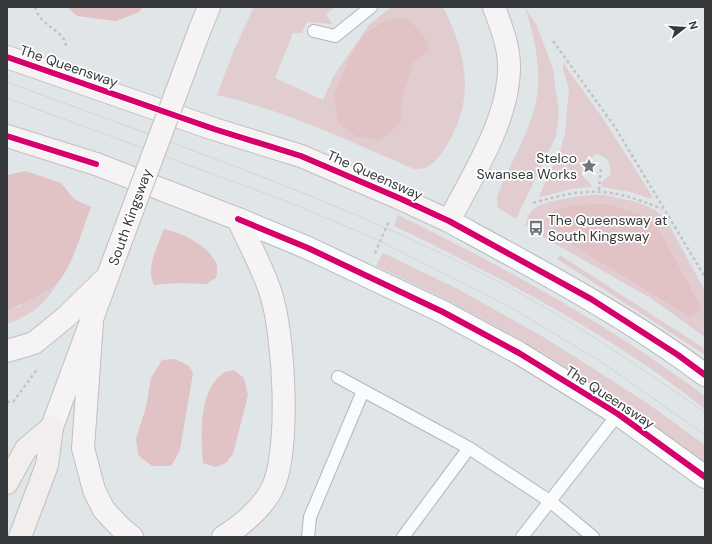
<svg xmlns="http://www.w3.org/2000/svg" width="712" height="544" font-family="'DM Sans',sans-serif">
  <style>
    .green { fill: #e1cdcf }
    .forest { fill: #e1c2c5 }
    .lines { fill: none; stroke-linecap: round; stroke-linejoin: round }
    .service-casing { stroke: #b3b7b9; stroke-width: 14 }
    .secondary-casing { stroke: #b3b7b9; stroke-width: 24 }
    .primary-casing { stroke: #c2bfc0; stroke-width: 24 }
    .motorway-casing { stroke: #c2bfc0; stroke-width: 24 }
    .path { stroke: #c2c3c5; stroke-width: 2.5; stroke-dasharray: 3 3; stroke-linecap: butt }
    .service { stroke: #fafbfc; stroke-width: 12 }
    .secondary { stroke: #fafbfc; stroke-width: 22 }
    .primary { stroke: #f5f3f3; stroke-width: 22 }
    .motorway { stroke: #f3eeee; stroke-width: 22 }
    .tram { stroke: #d4d6d7; stroke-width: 1 }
    .primary-bridge-casing { stroke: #c2bfc0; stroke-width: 24; stroke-linecap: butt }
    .primary-bridge { stroke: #f5f3f3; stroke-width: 22 }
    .cycleway-casing { stroke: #fff; stroke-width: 8 }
    .cycleway { stroke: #d6006c; stroke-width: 6 }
    .labels { text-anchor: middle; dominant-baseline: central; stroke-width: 3.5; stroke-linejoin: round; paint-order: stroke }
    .street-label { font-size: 14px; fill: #363a3c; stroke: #fff }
    .poi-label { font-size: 14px; fill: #363a3c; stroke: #fff; text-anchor: end }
  </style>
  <rect width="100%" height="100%" fill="#e0e5e8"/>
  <!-- green -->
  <g class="green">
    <path d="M 254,7 L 335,7 L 326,14 L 332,24 L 307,22 L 302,33 L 293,33 L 275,78 L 323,100 L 333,77 L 369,25 L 391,7 L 443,7 C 468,55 476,104 443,151 C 435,163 428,170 414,169 C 350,142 285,110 217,95 L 234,50 Z"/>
    <path d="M 525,7 L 537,26 L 553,69 L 559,113 L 556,136 L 516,219 L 498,208 L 497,197 C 508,167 527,138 535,106 C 543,73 535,39 525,7 Z"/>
    <path d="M 563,63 L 602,117 L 652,196 L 651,199 L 630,192 L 602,187 L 601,186 L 602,182 L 611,174 C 610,162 608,157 596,154 L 582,164 L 582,175 L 592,186 L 591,187 L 571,189 L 541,197 L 539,196 L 561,148 L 565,133 L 569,89 L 563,70 Z"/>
    <path d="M 590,195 L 605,195 L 637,202 L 655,210 L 666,219 L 705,291 L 705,337 L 649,297 L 541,236 L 544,228 L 530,220 L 527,226 L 525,225 C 527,221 528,216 530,213 C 538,200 576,197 590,195 Z"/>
    <path d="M 398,215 C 505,267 609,325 705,396 L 705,409 C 611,334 502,278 394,226 Z"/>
    <path d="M 383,253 L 458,289 L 545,338 L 644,401 L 705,445 L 705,465 C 605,385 492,319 376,266 Z"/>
    <polygon points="560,255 705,349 705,355 557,259"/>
    <path d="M 59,281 C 43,306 35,313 7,324 L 7,310 L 20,306 Z"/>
  </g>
  <!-- forest -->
  <g class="forest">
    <polygon points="67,7 143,7 139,12 116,21 77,16"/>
    <path d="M 406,18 C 416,27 428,36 429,50 L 414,62 L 402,97 L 400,124 L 379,140 L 357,137 L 338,123 L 334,96 L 350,56 L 365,33 L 387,20 Z"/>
    <path d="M 26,171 L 61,183 L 74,199 L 91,207 C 82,230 75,259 60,280 C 52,290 20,306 7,310 L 7,175 Z"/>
    <polygon points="608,204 642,215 656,224 702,309 691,318 552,232 546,214 573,205"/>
    <path d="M 164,229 C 182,233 208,245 216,263 C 218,267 217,274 216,278 L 206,284 L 179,283 L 154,285 C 145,268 158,246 164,229 Z"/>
    <polygon points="175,359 189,366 193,373 180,450 171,466 152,466 138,455 136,439 146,407 151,378 162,360"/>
    <path d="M 234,370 L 244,378 L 248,395 L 233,454 L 226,463 L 216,467 L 203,463 C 201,436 198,393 222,374 C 225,371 230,371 234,370 Z"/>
  </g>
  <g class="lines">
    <!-- service casing -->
    <g class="service-casing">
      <g id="service">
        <polyline points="314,31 335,36 371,7"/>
        <polyline points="338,377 469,448 551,502 593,537"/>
        <polyline points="308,537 310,517 363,391"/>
        <polyline points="403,537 469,448"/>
        <polyline points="522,537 618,414"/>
      </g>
    </g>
    <!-- secondary casing -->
    <g class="secondary-casing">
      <g id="secondary">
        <polyline points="238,219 308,248 443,312 519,353 618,414 705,477"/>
        <path d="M 449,221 C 537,269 625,315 705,375"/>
      </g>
    </g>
    <!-- primary casing -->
    <g class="primary-casing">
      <g id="primary">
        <polyline points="200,29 209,7"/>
        <path d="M 7,57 L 214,129 L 301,156 L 399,198 L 449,221 C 472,176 510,118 509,66 C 509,46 501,26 494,7"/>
        <path d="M 7,136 L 96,164 L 238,219 C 249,244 263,268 271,294 C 284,334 291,451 272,489 C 261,510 242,525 223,537"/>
        <polyline points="92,322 83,448 94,490 104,510 121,528 132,537"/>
        <polyline points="7,351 34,343 66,317 105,279"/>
        <polyline points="52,427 119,246"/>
      </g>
    </g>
    <!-- motorway casing -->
    <g class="motorway-casing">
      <g id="motorway">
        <polyline points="7,483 26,449 52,427"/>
        <polyline points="20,537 47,465 52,427"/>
      </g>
    </g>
    <!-- path -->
    <g class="path">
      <path d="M 35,7 C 41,28 64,29 66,46"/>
      <polyline points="553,41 615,127 705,277"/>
      <polyline points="599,190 601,166"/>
      <path d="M 533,203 C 588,187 609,187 662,209"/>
      <polyline points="375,253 389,221"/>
      <polyline points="7,402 13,402 38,368"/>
    </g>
    <!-- service -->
    <use href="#service" class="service"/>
    <!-- secondary -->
    <use href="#secondary" class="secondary"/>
    <!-- primary -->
    <use href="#primary" class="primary"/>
    <!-- motorway -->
    <use href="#motorway" class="motorway"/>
    <!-- tram -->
    <g class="tram">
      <path d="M 7,82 C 174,144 343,201 501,283 C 573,320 638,367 705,412"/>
      <polyline points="7,98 291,203 380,241 510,307 603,363 705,435"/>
    </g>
    <!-- primary-bridge casing -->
    <g class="primary-bridge-casing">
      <polyline id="primary-bridge" points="119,246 200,29"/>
    </g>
    <!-- primary-bridge -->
    <use href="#primary-bridge" class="primary-bridge"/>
    <!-- cycleway casing -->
    <g class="cycleway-casing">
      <g id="cycleway">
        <polyline points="7,57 214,129 301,156 399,198 449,221 591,299 678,355 705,375"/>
        <polyline points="7,136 96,164"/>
        <polyline points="238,219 308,248 443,312 519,353 618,414 705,477"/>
      </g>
    </g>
    <!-- cycleway -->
    <use href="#cycleway" class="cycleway"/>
  </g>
  <!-- icons -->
  <defs>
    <g id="sight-bare" transform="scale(1.2)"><path d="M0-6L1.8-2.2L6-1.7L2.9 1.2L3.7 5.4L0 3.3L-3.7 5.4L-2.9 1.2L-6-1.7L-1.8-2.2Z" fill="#727678" stroke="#fff" stroke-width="2.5" paint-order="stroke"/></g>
    <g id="bus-bare" transform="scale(1.2)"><path d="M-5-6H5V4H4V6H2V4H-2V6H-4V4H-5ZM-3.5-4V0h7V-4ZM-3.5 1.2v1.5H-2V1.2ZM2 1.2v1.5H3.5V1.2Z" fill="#727678" stroke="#fff" stroke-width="2.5" paint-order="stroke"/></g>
  </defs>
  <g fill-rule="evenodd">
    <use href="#sight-bare" x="589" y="166"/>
    <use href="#bus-bare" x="536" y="228"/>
  </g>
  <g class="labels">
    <!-- street labels -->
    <g class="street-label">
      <text transform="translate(69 66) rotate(19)">The Queensway</text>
      <text transform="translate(375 175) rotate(24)">The Queensway</text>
      <text transform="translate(130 217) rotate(-70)">South Kingsway</text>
      <text transform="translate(610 397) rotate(33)">The Queensway</text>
    </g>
    <!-- poi labels -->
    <g class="poi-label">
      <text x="577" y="158">Stelco<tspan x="577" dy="16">Swansea Works</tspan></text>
      <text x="548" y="220" text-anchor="start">The Queensway at<tspan x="548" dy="16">South Kingsway</tspan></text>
    </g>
  </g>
  <!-- border -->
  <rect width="712" height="544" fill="none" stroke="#363a3c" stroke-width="16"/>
  <!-- north arrow -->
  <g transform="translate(684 28) rotate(73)" stroke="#ffffff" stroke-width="3" paint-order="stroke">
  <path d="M0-3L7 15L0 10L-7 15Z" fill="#363a3c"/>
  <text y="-6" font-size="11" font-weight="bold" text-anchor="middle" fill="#363a3c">N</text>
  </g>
</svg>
